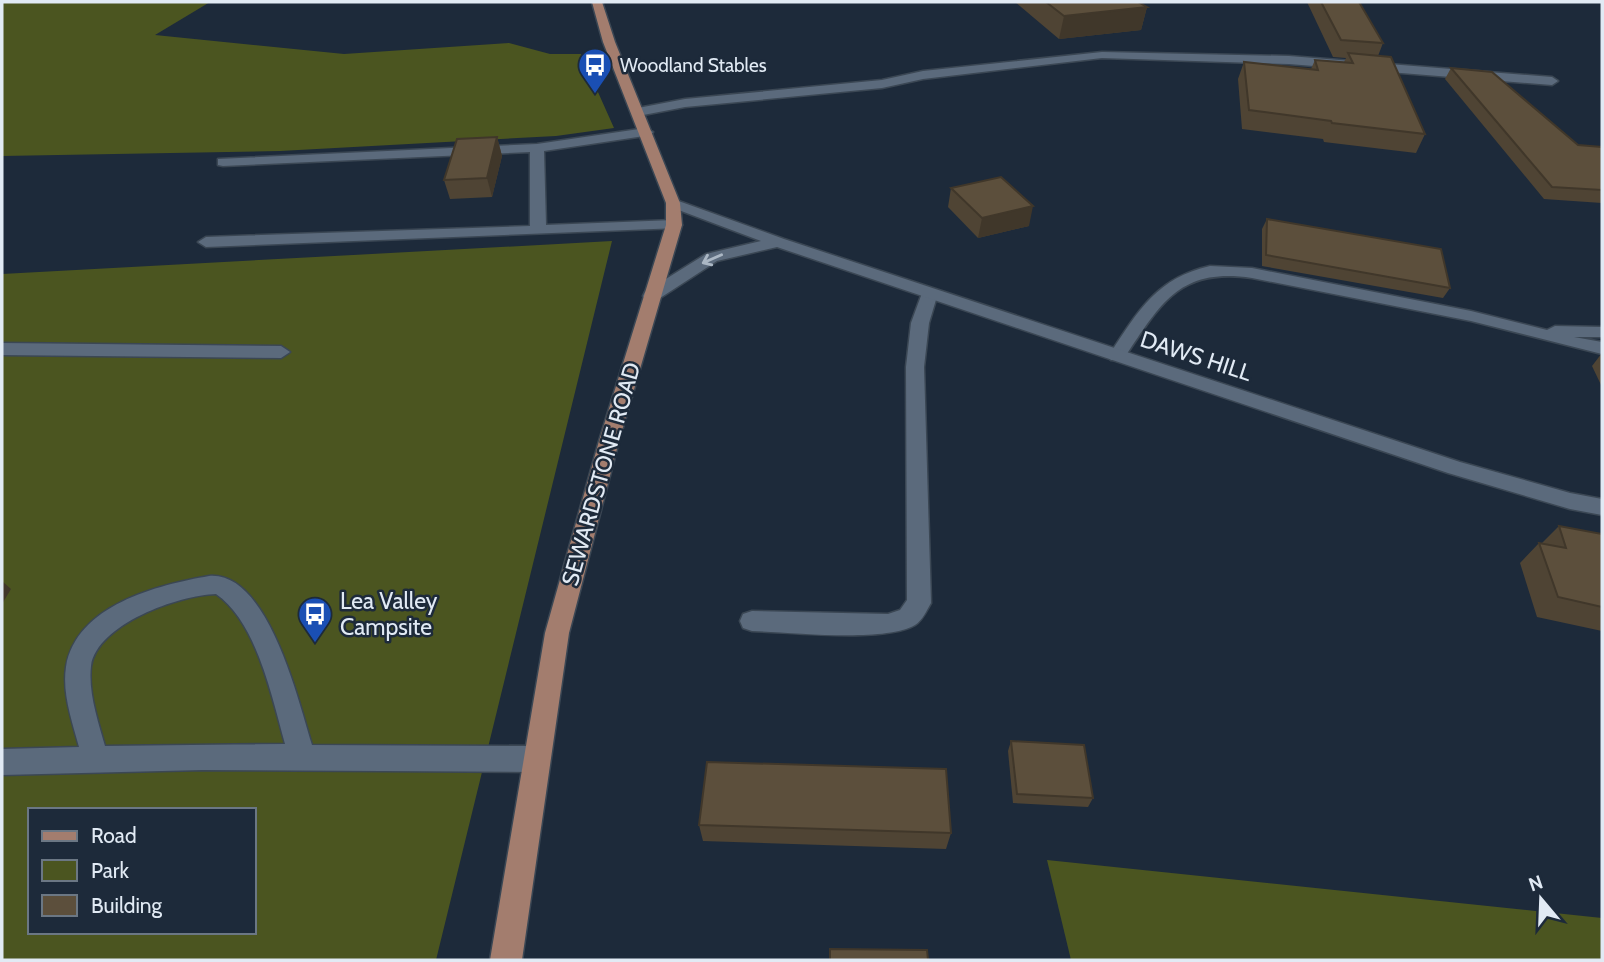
<svg xmlns="http://www.w3.org/2000/svg" width="1604" height="962" font-family="Cabin,sans-serif">
  <style>
    .green { fill: #4b5520; fill-rule: evenodd }
    .lines { fill: none; stroke-linecap: round; stroke-linejoin: round }
    .service-casing { stroke: #3b4754; stroke-width: 3 }
    .tertiary-casing { stroke: #3b4754; stroke-width: 3 }
    .primary-casing { stroke: #3b4754; stroke-width: 3 }
    .service { fill: #5b6a7c; fill-rule: evenodd }
    .tertiary { fill: #5b6a7c; fill-rule: evenodd }
    .primary { fill: #a37d6e; fill-rule: evenodd }
    .wall { fill: #4f4434 }
    .shaded-wall { fill: #40372a }
    .building { fill: #5c4f3c; stroke: #40372a; stroke-width: 2 }
    .oneway { stroke: #abb7c4 }
    .labels { text-anchor: middle; dominant-baseline: central; stroke-width: 5; stroke-linejoin: round; paint-order: stroke }
    .far-poi-label { font-size: 19px; fill: #e1eaf4; stroke: #1d2a3a; text-anchor: start }
    .street-label { font-size: 23px; fill: #e1eaf4; stroke: #1d2a3a }
    .poi-label { font-size: 23px; fill: #e1eaf4; stroke: #1d2a3a; text-anchor: start }
  </style>
  <rect width="100%" height="100%" fill="#1d2a3a"/>
  <!-- green -->
  <g class="green">
    <polygon points="2,2 210,2 155,35 344,54 509,43 550,54 581,54 614,128 556,136 280,151 2,156"/>
    <path d="M 612,241 L 436,960 L 2,960 L 2,274 ZM 30,810 L 254,810 L 254,932 L 30,932 Z"/>
    <polygon points="1047,860 1602,918 1602,960 1071,960"/>
  </g>
  <g class="lines">
    <!-- service casing -->
    <g class="service-casing">
      <g id="service">
        <polygon points="1102,52 1289,56 1552,77 1558,81 1552,85 1289,64 1102,58 923,79 882,88 685,107 638,116 632,112 638,108 685,99 882,80 923,71"/>
        <polygon points="646,128 653,132 651,135 544,151 546,225 674,220 682,225 679,228 206,247 198,242 206,237 530,226 530,152 223,166 218,165 218,159 537,144"/>
        <path d="M 1210,266 L 1252,268 L 1471,311 L 1547,330 L 1555,326 L 1602,327 L 1602,337 L 1574,337 L 1602,342 L 1602,354 L 1471,321 L 1252,278 C 1178,267 1160,305 1123,360 L 1111,360 L 1108,356 L 1111,352 C 1139,310 1157,278 1210,266 Z"/>
        <path d="M 930,288 L 938,293 L 929,323 L 924,367 L 931,603 C 927,610 922,621 915,625 C 884,643 791,632 752,631 L 743,628 L 740,621 L 743,614 L 752,611 L 888,614 L 900,610 L 907,600 L 906,367 L 911,323 L 922,293 Z"/>
        <polygon points="2,343 281,346 290,352 281,358 2,355"/>
        <path d="M 209,576 C 268,571 298,700 312,745 L 536,746 L 546,750 L 550,759 L 546,768 L 536,772 L 202,770 L 2,775 L 2,749 L 79,747 C 72,721 62,693 66,667 C 76,605 158,585 209,576 ZM 216,594 C 257,622 272,698 285,744 L 105,746 C 98,721 88,692 91,666 C 97,624 179,595 216,594 Z"/>
      </g>
    </g>
    <!-- tertiary casing -->
    <g class="tertiary-casing">
      <polygon id="tertiary" points="673,199 784,239 1460,462 1570,493 1602,499 1602,515 1570,509 1448,473 777,247 717,261 657,300 645,300 643,296 645,292 706,254 761,241 668,206 666,203"/>
    </g>
    <!-- primary casing -->
    <g class="primary-casing">
      <polygon id="primary" points="592,2 602,2 615,42 680,203 682,225 619,441 569,633 522,960 490,960 545,633 599,441 666,225 666,203 603,42"/>
    </g>
    <!-- service -->
    <use href="#service" class="service"/>
    <!-- tertiary -->
    <use href="#tertiary" class="tertiary"/>
    <!-- primary -->
    <use href="#primary" class="primary"/>
  </g>
  <!-- wall -->
  <g class="wall">
    <polygon points="1015,2 1138,2 1147,7 1141,30 1059,39"/>
    <polygon points="1307,2 1359,2 1383,43 1378,56 1425,134 1416,153 1324,142 1323,139 1242,129 1238,79 1244,62 1311,69 1315,60 1344,62 1346,58 1333,57"/>
    <polygon points="1451,68 1578,145 1602,147 1602,203 1544,199 1445,79"/>
    <polygon points="497,137 502,156 492,197 450,199 444,180"/>
    <polygon points="951,188 1029,226 978,238 948,207"/>
    <polygon points="1267,219 1450,288 1443,298 1262,266 1262,229"/>
    <polygon points="1602,353 1602,387 1592,366"/>
    <polygon points="1559,526 1602,534 1602,631 1537,617 1520,563 1539,543 1542,543"/>
    <polygon points="1011,741 1093,798 1088,807 1013,803 1008,751"/>
    <polygon points="699,825 951,833 946,849 703,841"/>
  </g>
  <!-- shaded-wall -->
  <g class="shaded-wall">
    <polygon points="1147,7 1141,30 1059,39 1064,16"/>
    <polygon points="497,137 502,156 492,197 487,178"/>
    <polygon points="1033,206 1029,226 978,238 982,218"/>
    <polygon points="2,581 11,589 2,604"/>
  </g>
  <!-- building -->
  <g class="building">
    <polygon points="1046,2 1138,2 1147,7 1064,16"/>
    <polygon points="1321,2 1359,2 1383,43 1341,40"/>
    <polygon points="1348,53 1391,57 1425,134 1332,123 1331,121 1249,110 1244,62 1318,70 1315,60 1353,63"/>
    <polygon points="1451,68 1492,72 1578,145 1602,147 1602,190 1552,187"/>
    <polygon points="497,137 487,178 444,180 457,139"/>
    <polygon points="1001,177 1033,206 982,218 951,188"/>
    <polygon points="1267,219 1441,249 1450,288 1266,255"/>
    <polygon points="1559,526 1602,534 1602,607 1558,597 1539,543 1566,548"/>
    <polygon points="1011,741 1084,745 1093,798 1017,794"/>
    <polygon points="707,762 946,769 951,833 699,825"/>
    <polygon points="830,949 927,950 928,960 830,960"/>
  </g>
  <!-- one-way arrows -->
  <defs><path id="oneway-shaft" d="M-6 0H5M1.5-3L5.5 0L1.5 3" fill="none" stroke-width="1.6" stroke-linecap="round" stroke-linejoin="round" transform="scale(1.75)"/></defs>
  <use class="oneway" href="#oneway-shaft" transform="translate(712 259) rotate(156)"/>
  <!-- icons -->
  <defs>
    <g id="bus-pin" transform="scale(1.75)"><path d="M0 17L-7.5 6A9.5 9.5 0 1 1 7.5 6Z" fill="#1a4fb4" stroke="#1d2a3a"/><path d="M-5-6H5V4H4V6H2V4H-2V6H-4V4H-5ZM-3.5-4V0h7V-4ZM-3.5 1.2v1.5H-2V1.2ZM2 1.2v1.5H3.5V1.2Z" fill="#fff"/></g>
  </defs>
  <g fill-rule="evenodd">
    <use href="#bus-pin" x="595" y="65"/>
    <use href="#bus-pin" x="315" y="614"/>
  </g>
  <g class="labels">
    <!-- far-poi labels -->
    <g class="far-poi-label">
      <text x="620" y="65">Woodland Stables</text>
    </g>
    <!-- street labels -->
    <g class="street-label">
      <text transform="translate(1196 356) rotate(18)">DAWS HILL</text>
      <text transform="translate(601 474) rotate(-74)">SEWARDSTONE ROAD</text>
    </g>
    <!-- poi labels -->
    <g class="poi-label">
      <text x="340" y="601">Lea Valley<tspan x="340" dy="26">Campsite</tspan></text>
    </g>
  </g>
  <!-- border -->
  <rect width="1604" height="962" fill="none" stroke="#e1eaf4" stroke-width="7"/>
  <!-- legend -->
  <rect x="28" y="808" width="228" height="126" fill="#1d2a3a" stroke="#6b7784" stroke-width="2"/>
  <rect x="42" y="831" width="35" height="10" fill="#a37d6e" stroke="#6b7784" stroke-width="2"/>
  <text x="91" y="843" font-size="21" fill="#e1eaf4">Road</text>
  <rect x="42" y="860" width="35" height="21" fill="#4b5520" stroke="#6b7784" stroke-width="2"/>
  <text x="91" y="878" font-size="21" fill="#e1eaf4">Park</text>
  <rect x="42" y="895" width="35" height="21" fill="#5c4f3c" stroke="#6b7784" stroke-width="2"/>
  <text x="91" y="913" font-size="21" fill="#e1eaf4">Building</text>
  <!-- north arrow -->
  <g transform="translate(1541 899) rotate(341)" stroke="#1d2a3a" stroke-width="5" paint-order="stroke">
  <path d="M0-5L12 26L0 18L-12 26Z" fill="#e1eaf4"/>
  <text y="-10" font-size="19" font-weight="bold" text-anchor="middle" fill="#e1eaf4">N</text>
  </g>
</svg>
